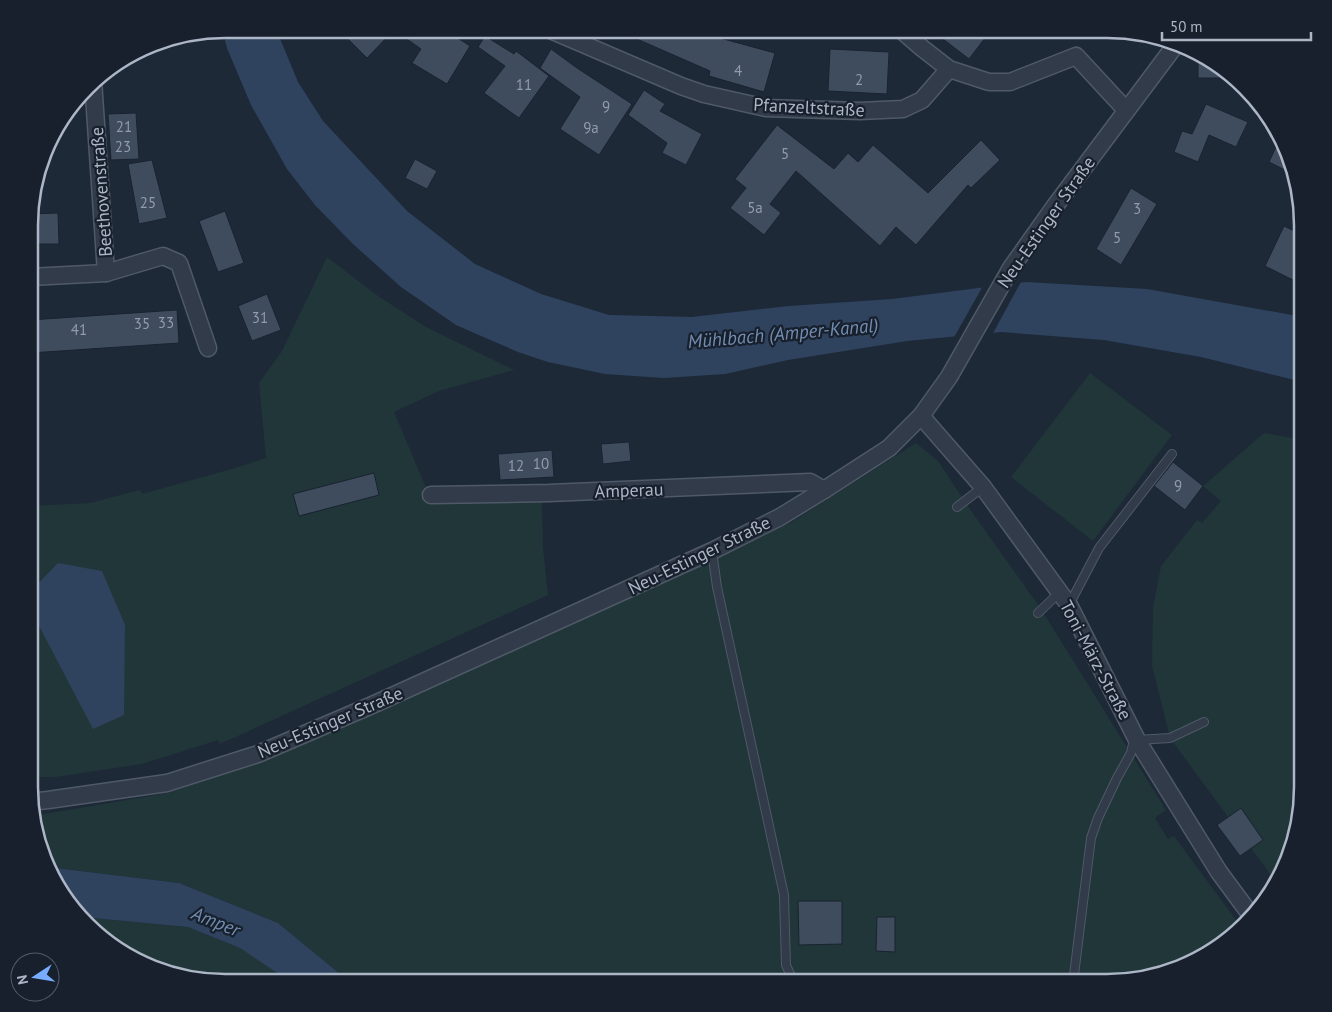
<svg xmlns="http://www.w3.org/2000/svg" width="1332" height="1012" font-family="'PT Sans',sans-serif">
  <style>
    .green { fill: #203639 }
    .water { fill: #2f435f }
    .pier { fill: #1e2938 }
    .building { fill: #3f4c5e; stroke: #1a222f }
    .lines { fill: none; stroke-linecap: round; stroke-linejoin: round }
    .lane-casing { stroke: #4f5967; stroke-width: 10 }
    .street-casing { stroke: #4f5967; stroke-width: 19 }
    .lane { stroke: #323b49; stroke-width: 8 }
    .street { stroke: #323b49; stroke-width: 16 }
    .labels { text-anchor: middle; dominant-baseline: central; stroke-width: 4.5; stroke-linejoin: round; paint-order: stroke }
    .number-label { font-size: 15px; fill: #919cac }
    .street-label { font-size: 18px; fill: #acb6c6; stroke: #18202d }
    .water-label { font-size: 19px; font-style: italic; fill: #728db1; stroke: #18202d }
    .rim { fill: none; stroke: #acb6c6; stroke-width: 2.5 }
  </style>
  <rect width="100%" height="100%" fill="#1e2938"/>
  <!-- green -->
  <g class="green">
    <polygon points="327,257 378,296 426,327 514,370 439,391 394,412 430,497 542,499 543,548 548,595 220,744 218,740 142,764 55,777 29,777 30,506 90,503 140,490 142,494 235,468 266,458 259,383 282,351"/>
    <polygon points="1090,373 1172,435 1093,541 1011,477"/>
    <polygon points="1264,433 1303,440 1303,800 1288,862 1276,882 1251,848 1240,856 1217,825 1228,817 1170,738 1152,666 1153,608 1161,566 1197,520 1202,523 1221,501 1203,486"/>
    <polygon points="916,443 938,461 967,505 1041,609 1166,810 1155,818 1168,839 1174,836 1241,927 1194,963 1107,983 351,983 278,923 179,883 47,867 33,816 168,793 263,760 684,573 792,522"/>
    <polygon points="82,917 188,927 240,948 292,983 212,983 150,968 96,935"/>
  </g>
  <!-- water -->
  <g class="water">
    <polygon points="222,29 276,29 298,82 323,121 407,211 475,264 541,294 609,315 692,317 789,306 892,299 1026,282 1147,289 1303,317 1303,382 1201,357 1104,340 1001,332 907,341 788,360 725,374 664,378 605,374 548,362 518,352 456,325 401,287 353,244 315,205 287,169 251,105 227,48"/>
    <polygon points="58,563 102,571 125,625 124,715 93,729 36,620 31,591"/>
    <polygon points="47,867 179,883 278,923 351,983 292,983 240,948 188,927 82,917 49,874"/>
  </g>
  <!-- pier -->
  <polygon class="pier" points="1022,280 992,335 953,339 984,284"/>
  <!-- building -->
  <g class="building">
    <polygon points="338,29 444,29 470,46 447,84 412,63 421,49 394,30 367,58"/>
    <polygon points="614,29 699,29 698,32 775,53 764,92 709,76 710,71"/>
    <polygon points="930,29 992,29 969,59"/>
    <polygon points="485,36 514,54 516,51 549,76 519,118 484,93 505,66 478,47"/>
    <polygon points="551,49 577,68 632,104 599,155 560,129 580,97 540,68"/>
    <polygon points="830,49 889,52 887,94 828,91"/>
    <polygon points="1198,54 1236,77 1237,78 1198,78"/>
    <polygon points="644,90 665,104 660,111 702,134 686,165 662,153 667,143 628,115"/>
    <polygon points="1206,104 1248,122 1236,147 1209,135 1198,162 1174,152 1182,131 1192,134"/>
    <polygon points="136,113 139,159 111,160 108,114"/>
    <polygon points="777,125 834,169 848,153 858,162 873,145 928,193 981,140 1000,160 971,188 968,185 916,245 896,227 880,246 796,171 770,204 781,213 764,235 730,208 746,188 735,179"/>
    <polygon points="1281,136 1283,138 1291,173 1269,162"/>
    <polygon points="415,159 437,171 427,189 405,178"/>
    <polygon points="152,160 167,218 139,224 128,164"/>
    <polygon points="1131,188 1157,204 1121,265 1096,249"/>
    <polygon points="225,211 244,263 218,272 199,221"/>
    <polygon points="58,213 59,244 30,244 30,214"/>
    <polygon points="1284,226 1303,235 1303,285 1265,266"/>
    <polygon points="267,294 281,330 252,341 238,306"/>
    <polygon points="177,310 179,343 30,353 30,320"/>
    <polygon points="629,442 631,461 603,464 601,444"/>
    <polygon points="552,450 554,477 500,480 498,454"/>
    <polygon points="1173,462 1203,486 1185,510 1154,486"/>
    <polygon points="374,473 379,495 299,516 293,494"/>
    <polygon points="1241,808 1263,840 1240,856 1217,825"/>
    <polygon points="798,901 842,901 842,944 799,945"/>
    <polygon points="877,917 895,917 895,952 876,951"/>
  </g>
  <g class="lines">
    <!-- lane casing -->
    <g class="lane-casing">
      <g id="lane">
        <polyline points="957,507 983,487"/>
        <polyline points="712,551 717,587 784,895 786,965 794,983"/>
        <polyline points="1069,605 1099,548 1172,454"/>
        <polyline points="1038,613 1060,592"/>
        <polyline points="1073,983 1091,838 1098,818 1117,778 1131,753 1133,744 1137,740 1170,738 1204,722"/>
      </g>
    </g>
    <!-- street casing -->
    <g class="street-casing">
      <g id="street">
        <polyline points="548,29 681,86 704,94 766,108 860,111 903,109 922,100 949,69"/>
        <polyline points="900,29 922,48 949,69 989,82 1010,82 1076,56 1126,110"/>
        <polyline points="93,80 106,273"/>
        <polyline points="30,277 106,273 163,256 179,263 208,348"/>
        <polyline points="921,416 983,487 1069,605 1137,740 1219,872 1253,918"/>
        <polyline points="431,495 549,493 810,482 824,490"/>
        <polyline points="30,802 48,800 167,783 258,754 370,706 712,551 780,517 824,490 889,448 921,416 949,377 1011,268 1055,206 1177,43"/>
      </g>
    </g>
    <!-- lane -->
    <use href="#lane" class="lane"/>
    <!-- street -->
    <use href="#street" class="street"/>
  </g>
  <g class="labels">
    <!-- number labels -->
    <g class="number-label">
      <text x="738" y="70">4</text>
      <text x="859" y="79">2</text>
      <text x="524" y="84">11</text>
      <text x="606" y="106">9</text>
      <text x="124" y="126">21</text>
      <text x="591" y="127">9a</text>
      <text x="123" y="146">23</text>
      <text x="785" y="153">5</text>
      <text x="148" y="202">25</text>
      <text x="755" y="207">5a</text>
      <text x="1137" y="208">3</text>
      <text x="1117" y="237">5</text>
      <text x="260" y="317">31</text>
      <text x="166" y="322">33</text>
      <text x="142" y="323">35</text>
      <text x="79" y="329">41</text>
      <text x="541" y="463">10</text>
      <text x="516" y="465">12</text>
      <text x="1178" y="485">9</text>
    </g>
    <!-- street labels -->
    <g class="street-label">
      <text transform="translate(809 107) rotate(3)">Pfanzeltstraße</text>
      <text transform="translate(101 192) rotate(-94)">Beethovenstraße</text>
      <text transform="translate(1046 222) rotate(-55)">Neu-Estinger Straße</text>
      <text transform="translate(629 490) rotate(-2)">Amperau</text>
      <text transform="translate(699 555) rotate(-26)">Neu-Estinger Straße</text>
      <text transform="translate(1096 660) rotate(62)">Toni-März-Straße</text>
      <text transform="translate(330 722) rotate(-23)">Neu-Estinger Straße</text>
    </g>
    <!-- water labels -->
    <g class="water-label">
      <text transform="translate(783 333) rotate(-5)">Mühlbach (Amper-Kanal)</text>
      <text transform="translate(216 921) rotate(22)">Amper</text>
    </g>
  </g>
  <!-- crop -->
  <path d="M0 0H1332V1012H0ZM225 38H1107A187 187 0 0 1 1294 225V787A187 187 0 0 1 1107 974H225A187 187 0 0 1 38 787V225A187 187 0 0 1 225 38Z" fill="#18202d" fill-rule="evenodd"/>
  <path class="rim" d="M225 38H1107A187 187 0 0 1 1294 225V787A187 187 0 0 1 1107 974H225A187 187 0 0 1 38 787V225A187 187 0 0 1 225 38Z"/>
  <!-- north arrow -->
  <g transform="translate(35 977) rotate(258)"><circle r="24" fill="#18202d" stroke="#535c6a"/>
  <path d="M0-4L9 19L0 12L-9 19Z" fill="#78acff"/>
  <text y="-8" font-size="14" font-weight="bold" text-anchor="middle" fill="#acb6c6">N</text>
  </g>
  <!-- scale -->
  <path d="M1162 32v8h149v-8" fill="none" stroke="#acb6c6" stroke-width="2.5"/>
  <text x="1170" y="32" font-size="15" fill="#acb6c6" stroke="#18202d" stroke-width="4" paint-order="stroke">50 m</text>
</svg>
